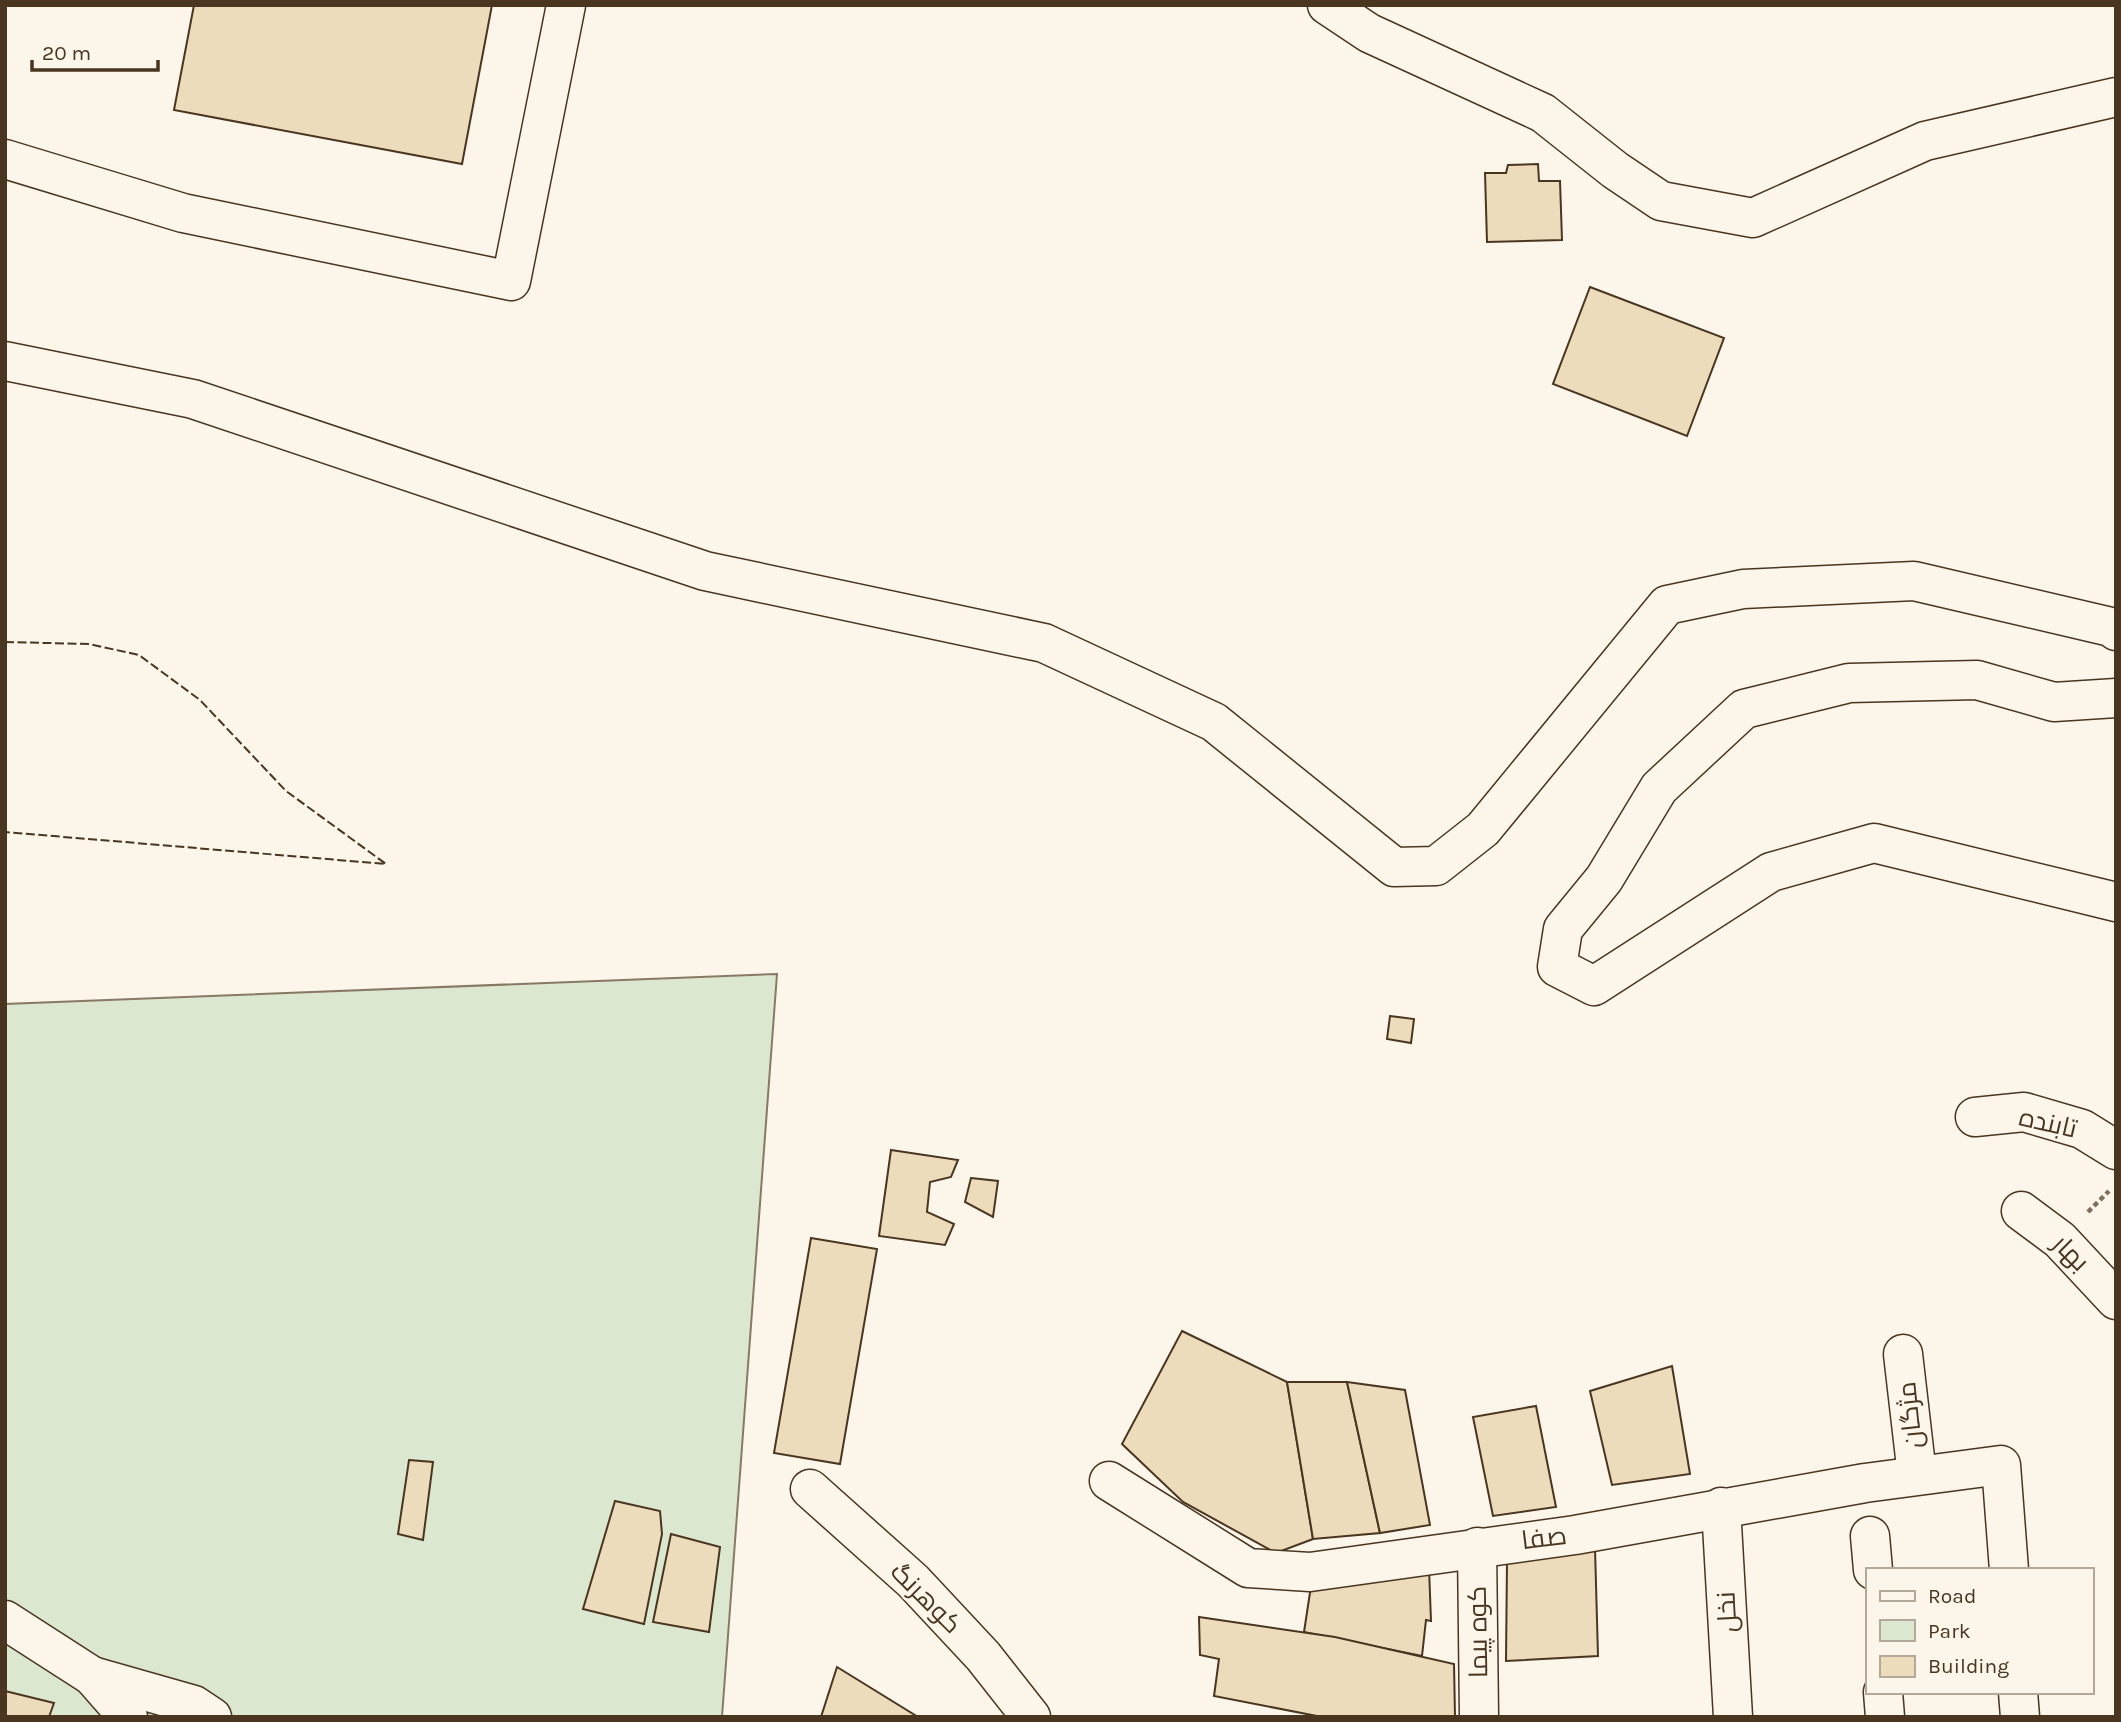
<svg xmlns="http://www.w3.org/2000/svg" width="2121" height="1722" font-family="Karla,Cairo,sans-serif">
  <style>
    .green { fill: #dce7d0; stroke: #887966; stroke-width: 2 }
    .building { fill: #ecdcbc; stroke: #4a3520; stroke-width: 2 }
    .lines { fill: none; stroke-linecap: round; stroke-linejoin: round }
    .minor-casing { stroke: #4a3520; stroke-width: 41 }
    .path { stroke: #7f6f5c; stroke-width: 4.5; stroke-dasharray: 5 3.5; stroke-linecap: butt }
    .minor { stroke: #fbf6e9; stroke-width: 38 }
    .fence { stroke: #4a3520; stroke-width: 2; stroke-dasharray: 9 3.5; stroke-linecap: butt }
    .labels { text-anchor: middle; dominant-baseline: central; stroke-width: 5; stroke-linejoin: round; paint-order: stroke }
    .street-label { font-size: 26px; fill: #4a3520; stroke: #fbf6e9 }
  </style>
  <rect width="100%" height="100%" fill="#fbf6e9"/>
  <!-- green -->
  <polygon class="green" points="777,974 722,1717 5,1717 5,1004"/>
  <!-- building -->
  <g class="building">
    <polygon points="194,5 492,5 462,164 174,110"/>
    <polygon points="1538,164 1539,181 1560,181 1562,240 1487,242 1485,173 1506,173 1508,165"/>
    <polygon points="1590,287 1724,338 1687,436 1553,384"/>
    <polygon points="1390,1016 1414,1019 1411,1043 1387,1039"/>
    <polygon points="891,1150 958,1160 951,1177 930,1182 927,1212 954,1224 945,1245 879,1236"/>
    <polygon points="971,1178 998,1181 993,1217 965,1202"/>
    <polygon points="811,1238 877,1249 840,1464 774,1453"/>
    <polygon points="1182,1331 1287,1382 1313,1539 1276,1553 1183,1502 1122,1444"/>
    <polygon points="1672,1366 1690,1474 1612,1485 1590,1391"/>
    <polygon points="1287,1382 1347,1382 1380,1533 1313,1539"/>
    <polygon points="1347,1382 1405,1390 1430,1525 1380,1533"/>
    <polygon points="1536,1406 1556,1507 1493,1516 1473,1417"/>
    <polygon points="409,1460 433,1462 423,1540 398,1534"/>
    <polygon points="615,1501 660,1511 662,1534 644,1624 583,1609"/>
    <polygon points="671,1534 720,1547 709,1632 653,1622"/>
    <polygon points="1595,1548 1598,1656 1506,1661 1507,1561"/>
    <polygon points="1429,1568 1431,1621 1426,1620 1422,1656 1304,1632 1311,1586"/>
    <polygon points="1199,1617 1335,1637 1454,1664 1455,1717 1322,1717 1214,1696 1219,1659 1200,1655"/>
    <polygon points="837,1667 918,1717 821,1717"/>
    <polygon points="5,1691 54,1703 49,1717 5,1717"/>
  </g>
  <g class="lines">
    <!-- minor casing -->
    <g class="minor-casing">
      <g id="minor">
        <polyline points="1327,5 1369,33 1543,113 1615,170 1661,201 1753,218 1925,141 2116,97"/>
        <polyline points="5,159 183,213 511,281 566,5"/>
        <polyline points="5,361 193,399 705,571 1044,643 1214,722 1394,867 1436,866 1483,829 1667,605 1743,589 1914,581 2111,627 2116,631"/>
        <polyline points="2116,698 2054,702 1977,680 1849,683 1744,709 1659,788 1604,879 1563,929 1557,967 1594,986 1771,872 1874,843 2116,902"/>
        <polyline points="1975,1117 2024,1112 2082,1129 2116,1150"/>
        <polyline points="2021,1211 2060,1240 2116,1300"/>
        <polyline points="1903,1354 1917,1475"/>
        <polyline points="1109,1481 1248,1568 1310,1572 1575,1535 1865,1483 2001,1465 2009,1570"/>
        <polyline points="810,1489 913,1581 983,1656 1031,1717"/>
        <polyline points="1721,1507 1733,1717"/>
        <polyline points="1870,1536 1873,1570"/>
        <polyline points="1477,1547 1479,1717"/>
        <polyline points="5,1620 92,1676 128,1717"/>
        <polyline points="92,1676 194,1705 212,1717"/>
        <polyline points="1883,1692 1885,1717"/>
        <polyline points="2018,1692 2020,1717"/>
      </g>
    </g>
    <!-- path -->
    <polyline class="path" points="2088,1212 2109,1191"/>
    <!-- minor -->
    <use href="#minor" class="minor"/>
    <!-- fence -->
    <polyline class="fence" points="5,642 89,644 139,655 200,700 286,791 386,864 5,832"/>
  </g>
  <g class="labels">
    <!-- street labels -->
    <g class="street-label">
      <text transform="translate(2048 1123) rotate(13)">تابنده</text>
      <text transform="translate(2071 1253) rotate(45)">بهار</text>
      <text transform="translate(1910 1415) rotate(-96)">مژگان</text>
      <text transform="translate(1544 1538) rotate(-7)">صفا</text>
      <text transform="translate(926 1598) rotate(45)">کوهرنگ</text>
      <text transform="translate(1727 1612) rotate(-93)">نخل</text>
      <text transform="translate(1478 1632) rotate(-91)">کوه پیما</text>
    </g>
  </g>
  <!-- border -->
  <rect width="2121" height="1722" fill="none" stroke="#4a3520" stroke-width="14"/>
  <!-- legend -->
  <rect x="1866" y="1568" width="228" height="126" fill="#fbf6e9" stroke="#b4a999" stroke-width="2"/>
  <rect x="1880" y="1591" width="35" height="10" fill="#fbf6e9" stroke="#b4a999" stroke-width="2"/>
  <text x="1928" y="1603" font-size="21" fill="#4a3520">Road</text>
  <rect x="1880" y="1620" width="35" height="21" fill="#dce7d0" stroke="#b4a999" stroke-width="2"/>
  <text x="1928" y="1638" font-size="21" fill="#4a3520">Park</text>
  <rect x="1880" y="1656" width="35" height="21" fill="#ecdcbc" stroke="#b4a999" stroke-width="2"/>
  <text x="1928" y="1673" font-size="21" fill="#4a3520">Building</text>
  <!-- scale -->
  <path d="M32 60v10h126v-10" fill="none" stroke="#4a3520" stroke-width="3.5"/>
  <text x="42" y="60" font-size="21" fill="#4a3520" stroke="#fbf6e9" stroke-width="5" paint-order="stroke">20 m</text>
</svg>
